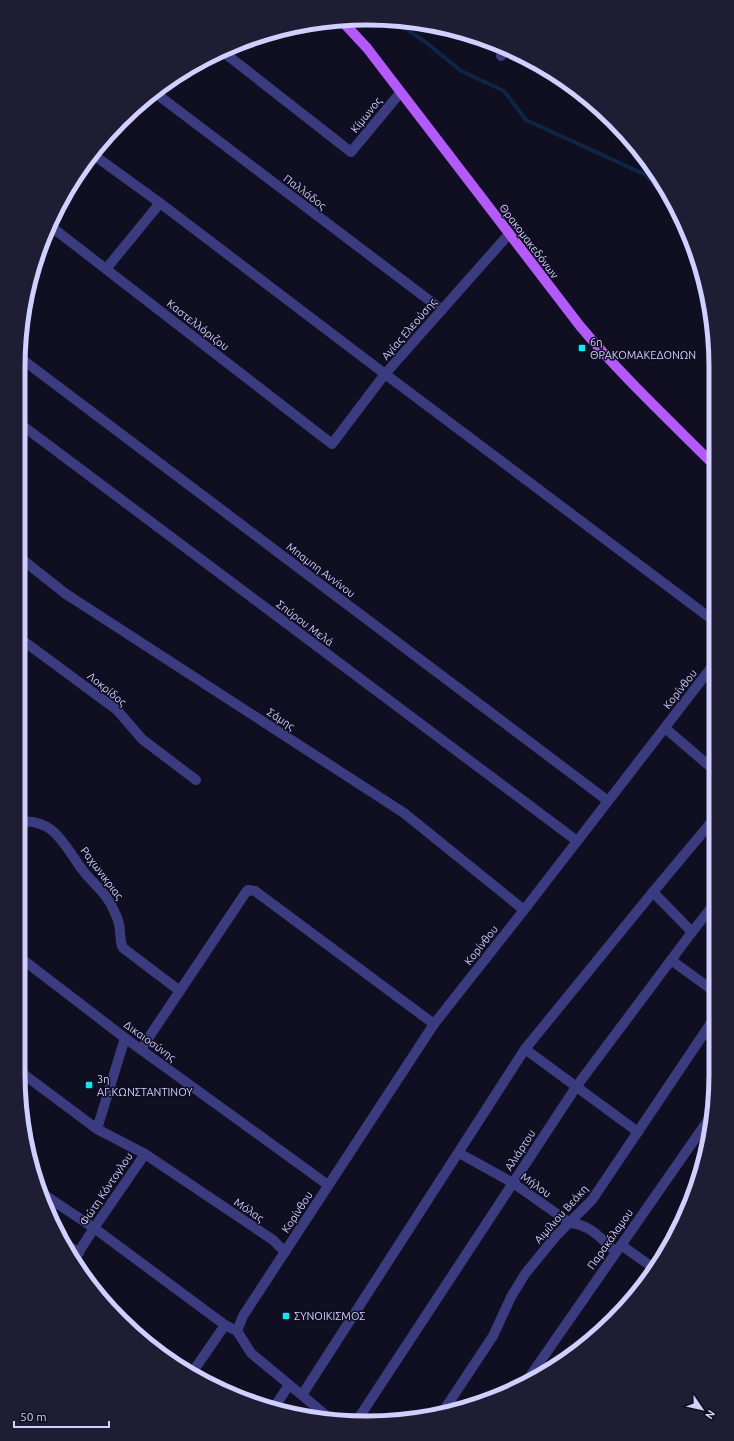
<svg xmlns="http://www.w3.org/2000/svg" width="734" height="1441" font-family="Ubuntu,sans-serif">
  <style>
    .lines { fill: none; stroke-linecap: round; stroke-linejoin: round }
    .stream { stroke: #0d2645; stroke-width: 4 }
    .minor { stroke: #3a3c7f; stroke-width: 10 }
    .major { stroke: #b459fb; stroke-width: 10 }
    .poi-dot { fill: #06ebf3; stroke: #100e21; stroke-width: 1.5 }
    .labels { text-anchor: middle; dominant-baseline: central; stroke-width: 3; stroke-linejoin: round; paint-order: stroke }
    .street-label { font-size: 11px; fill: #d1cffe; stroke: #100e21 }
    .poi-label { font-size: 11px; fill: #d1cffe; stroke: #100e21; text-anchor: start }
    .rim { fill: none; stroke: #d1cffe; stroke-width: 5 }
  </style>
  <rect width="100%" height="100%" fill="#100e21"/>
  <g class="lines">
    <!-- stream -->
    <polyline class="stream" points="391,19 423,40 461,71 504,91 526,120 646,175 677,210"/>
    <!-- minor -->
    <g class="minor">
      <polyline points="222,51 351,152 400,93"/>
      <polyline points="501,56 506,48"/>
      <polyline points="154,92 442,310"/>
      <polyline points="91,153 160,203 385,374 714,621"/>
      <polyline points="49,225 332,444 385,374 509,234"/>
      <polyline points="106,269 160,203"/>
      <polyline points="19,357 608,801"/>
      <polyline points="19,423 577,841"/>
      <polyline points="19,557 66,594 404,813 524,910"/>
      <polyline points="18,637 117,710 142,739 196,780"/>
      <polyline points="665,728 714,770"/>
      <polyline points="18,746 20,748"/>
      <path d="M 18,822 C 56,817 65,848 84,872 C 95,885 109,896 115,913 C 118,919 120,926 120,933 C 121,939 120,943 123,948 L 180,991"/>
      <polyline points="653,892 692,932"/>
      <polyline points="18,956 125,1038 328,1185"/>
      <polyline points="671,960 715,992"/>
      <polyline points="141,1049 246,892 248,890 255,891 434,1024"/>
      <polyline points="525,1049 638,1132"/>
      <polyline points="18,1070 97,1129 145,1154 273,1240 285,1252"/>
      <polyline points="97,1129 125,1038"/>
      <path d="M 459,1153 L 513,1183 L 570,1223 C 591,1225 600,1238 616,1252"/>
      <polyline points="40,1192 94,1228 225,1325 237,1331"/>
      <polyline points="621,1245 655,1269"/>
      <polyline points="68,1246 79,1253"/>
      <polyline points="75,1258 94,1228 145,1154"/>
      <polyline points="192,1373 225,1325"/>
      <polyline points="528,1379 713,1113"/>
      <polyline points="302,1395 525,1049 653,892 714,819"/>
      <polyline points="273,1409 289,1385"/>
      <polyline points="444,1410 493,1336 511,1297 525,1274 556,1236 592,1200 715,1017"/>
      <polyline points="327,1416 251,1353 237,1331 243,1316 434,1024 524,910 714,664"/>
      <polyline points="358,1419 576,1087 692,932 715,903"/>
    </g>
    <!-- major -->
    <path class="major" d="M 341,20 L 367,48 L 580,326 C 621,375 668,419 713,464"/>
  </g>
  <!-- markers -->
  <g class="poi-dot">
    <rect x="578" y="344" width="8" height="8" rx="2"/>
    <rect x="85" y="1081" width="8" height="8" rx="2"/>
    <rect x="282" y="1312" width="8" height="8" rx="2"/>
  </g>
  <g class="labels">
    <!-- street labels -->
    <g class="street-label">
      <text transform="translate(366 115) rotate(-51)">Κίμωνος</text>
      <text transform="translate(305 192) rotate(37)">Παλλάδος</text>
      <text transform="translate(529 241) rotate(53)">Θρακομακεδόνων</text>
      <text transform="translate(198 325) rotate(38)">Καστελλόριζου</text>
      <text transform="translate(409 329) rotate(-49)">Αγίας Ελεούσης</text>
      <text transform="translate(321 570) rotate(37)">Μπαμπη Αννίνου</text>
      <text transform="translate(305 623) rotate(37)">Σπύρου Μελά</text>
      <text transform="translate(107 689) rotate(39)">Λοκρίδος</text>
      <text transform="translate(680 689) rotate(-52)">Κορίνθου</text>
      <text transform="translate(281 719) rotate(33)">Σάμης</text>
      <text transform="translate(102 873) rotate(53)">Ραχωνικριας</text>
      <text transform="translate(481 945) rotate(-52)">Κορίνθου</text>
      <text transform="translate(150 1041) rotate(36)">Δικαιοσύνης</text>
      <text transform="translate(520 1150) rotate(-57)">Αλιάρτου</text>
      <text transform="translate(536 1185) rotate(35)">Μήλου</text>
      <text transform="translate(106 1189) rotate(-56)">Φώτη Κόντογλου</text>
      <text transform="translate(249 1210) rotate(34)">Μόλας</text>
      <text transform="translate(297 1212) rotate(-57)">Κορίνθου</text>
      <text transform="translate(561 1214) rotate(-48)">Αιμίλιου Βεάκη</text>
      <text transform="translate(610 1239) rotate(-55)">Παρακάλαμου</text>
    </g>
    <!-- poi labels -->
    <g class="poi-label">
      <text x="590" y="342">6η<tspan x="590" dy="13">ΘΡΑΚΟΜΑΚΕΔΟΝΩΝ</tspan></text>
      <text x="97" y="1079">3η<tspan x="97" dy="13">ΑΓ.ΚΩΝΣΤΑΝΤΙΝΟΥ</tspan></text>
      <text x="294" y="1316">ΣΥΝΟΙΚΙΣΜΟΣ</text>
    </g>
  </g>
  <!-- crop -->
  <path d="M0 0H734V1441H0ZM367 25H367A342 342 0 0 1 709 367V1074A342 342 0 0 1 367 1416H367A342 342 0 0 1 25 1074V367A342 342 0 0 1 367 25Z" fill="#1f1d33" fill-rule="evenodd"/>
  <path class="rim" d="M367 25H367A342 342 0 0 1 709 367V1074A342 342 0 0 1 367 1416H367A342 342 0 0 1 25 1074V367A342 342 0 0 1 367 25Z"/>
  <!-- north arrow -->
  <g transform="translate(702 1409) rotate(124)" stroke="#100e21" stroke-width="3" paint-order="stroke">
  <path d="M0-3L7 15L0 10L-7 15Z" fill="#d1cffe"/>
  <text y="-6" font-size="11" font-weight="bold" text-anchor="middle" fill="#d1cffe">N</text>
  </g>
  <!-- scale -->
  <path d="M14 1421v6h95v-6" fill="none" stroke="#d1cffe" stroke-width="2"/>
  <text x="20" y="1421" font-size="12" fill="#d1cffe" stroke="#100e21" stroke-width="3" paint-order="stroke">50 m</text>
</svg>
